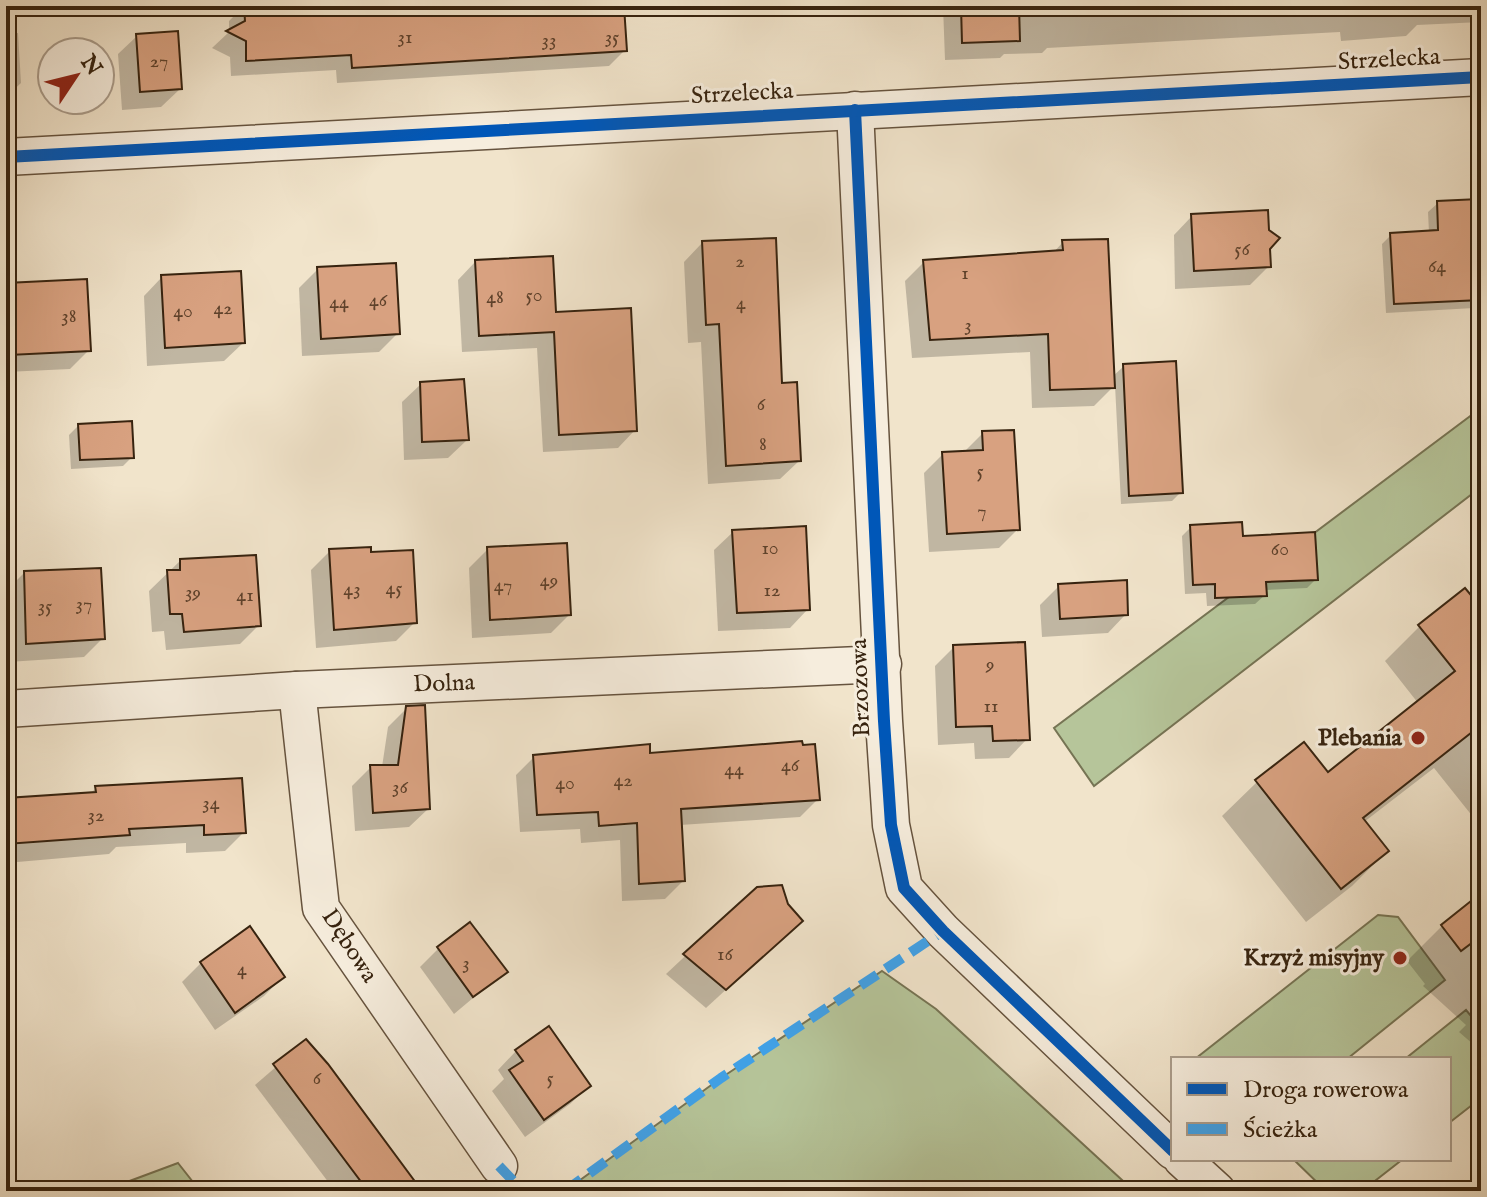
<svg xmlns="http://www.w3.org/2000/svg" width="1487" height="1197" font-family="'IM FELL English',serif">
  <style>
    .green { fill: #b6c59a; stroke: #767454; stroke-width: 2 }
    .shadow { fill: #0003 }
    .building { fill: #d8a180; stroke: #37230f; stroke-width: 2 }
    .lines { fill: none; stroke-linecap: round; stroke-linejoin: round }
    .minor-casing { stroke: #66533e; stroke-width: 39 }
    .minor { stroke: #f6eddd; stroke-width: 36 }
    .quiet { stroke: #3fa2ea; stroke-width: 10; stroke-dasharray: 20 10; stroke-linecap: butt }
    .cycleway-casing { stroke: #f6eddd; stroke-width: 17 }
    .cycleway { stroke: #0057b8; stroke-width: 12 }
    .poi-dot { fill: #8f2418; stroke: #f6eddd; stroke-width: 3 }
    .labels { text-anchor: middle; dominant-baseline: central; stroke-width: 6; stroke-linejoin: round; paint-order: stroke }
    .number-label { font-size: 20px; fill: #5f422b }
    .street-label { font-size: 24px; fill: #37230f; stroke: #f6eddd }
    .poi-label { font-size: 24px; font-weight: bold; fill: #37230f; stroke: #f6eddd; text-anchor: end }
  </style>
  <rect width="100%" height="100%" fill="#f1e4cb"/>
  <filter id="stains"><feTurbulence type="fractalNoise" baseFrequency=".0025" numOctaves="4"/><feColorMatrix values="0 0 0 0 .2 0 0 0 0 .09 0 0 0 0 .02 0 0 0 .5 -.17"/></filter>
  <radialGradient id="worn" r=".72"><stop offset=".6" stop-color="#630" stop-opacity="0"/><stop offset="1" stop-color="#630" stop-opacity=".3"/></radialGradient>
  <!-- green -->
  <g class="green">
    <polygon points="1481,408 1481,487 1094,786 1054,728"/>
    <polygon points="1378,915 1398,917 1445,980 1347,1059 1195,1059"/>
    <polygon points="882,971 936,1009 1134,1191 565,1191 721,1078"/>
    <polygon points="1466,1010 1481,1028 1481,1098 1449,1123 1449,1059 1405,1059"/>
    <polygon points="1293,1159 1403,1159 1362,1191 1326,1191"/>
    <polygon points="178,1163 200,1191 116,1191 127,1182"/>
  </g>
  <!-- shadow -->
  <g class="shadow">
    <polygon points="244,6 320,6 321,11 426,6 427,15 622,6 625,50 609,66 337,83 336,70 231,76 230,57 212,48 229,32 229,21"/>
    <polygon points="705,6 773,6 768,11 705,12"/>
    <polygon points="943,6 1481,6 1481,22 1417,25 1406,36 1341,41 1340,32 1047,48 1042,53 1004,54 1000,58 945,60"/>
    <polygon points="6,33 18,33 21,83 6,97"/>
    <polygon points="137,36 180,89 161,107 122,110 118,54"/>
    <polygon points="1477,201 1481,301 1474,308 1386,313 1382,244 1391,235 1429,233 1428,212 1438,203"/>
    <polygon points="1192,216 1268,248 1269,266 1250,285 1175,289 1174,235"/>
    <polygon points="1063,242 1112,377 1124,366 1181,492 1172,501 1121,504 1115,385 1094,406 1032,408 1030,352 912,358 905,281 924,262 1053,253"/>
    <polygon points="702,243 780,385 799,461 780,479 708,484 701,342 688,343 684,262"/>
    <polygon points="475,262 554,314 635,430 618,448 543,452 537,348 462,352 458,280"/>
    <polygon points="318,269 398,333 379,352 302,356 299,288"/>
    <polygon points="162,277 243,343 224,361 147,366 144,296"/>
    <polygon points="7,285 89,350 70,369 6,372"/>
    <polygon points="421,384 467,440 448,458 404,460 402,402"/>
    <polygon points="78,426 132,457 123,466 71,469 69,435"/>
    <polygon points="983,433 1018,529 999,548 929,552 924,473 943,454 964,452"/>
    <polygon points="1191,527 1241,538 1316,579 1307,588 1264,590 1265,595 1255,604 1207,606 1206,593 1185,594 1182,536"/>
    <polygon points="733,532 808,609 790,628 718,631 714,550"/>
    <polygon points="488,549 569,615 551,633 472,638 469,568"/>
    <polygon points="330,551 414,623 396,641 316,648 311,570"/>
    <polygon points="180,561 259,625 240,644 166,650 164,631 152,632 149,591"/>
    <polygon points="24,573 103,638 84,657 8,662 6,591"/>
    <polygon points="1059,586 1126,614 1108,633 1042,637 1040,605"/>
    <polygon points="1465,591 1481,611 1481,827 1434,768 1364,822 1387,851 1352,886 1306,922 1222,816 1257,782 1327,775 1418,703 1385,661 1419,627"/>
    <polygon points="954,647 1027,739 1009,758 975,759 974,743 938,745 935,666"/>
    <polygon points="407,708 428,809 409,827 355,831 352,786 371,767 382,767 388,727"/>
    <polygon points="800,743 818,799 800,817 680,825 683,881 665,899 622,901 620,840 581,843 580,829 520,832 516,775 534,757 648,755"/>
    <polygon points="11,781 12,800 90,794 96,788 244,832 225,851 186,853 186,843 116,847 109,854 6,863 6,782"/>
    <polygon points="757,889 786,905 781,939 706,1008 666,974"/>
    <polygon points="1481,895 1481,1051 1459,1032 1466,1025 1423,986 1425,984 1407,961 1442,926"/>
    <polygon points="438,949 505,971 454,1014 420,967"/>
    <polygon points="201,963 283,977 264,996 215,1030 182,982"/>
    <polygon points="306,1041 409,1191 335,1191 255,1085"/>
    <polygon points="516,1051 589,1086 570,1104 525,1137 492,1091 504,1079 498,1070"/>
  </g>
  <!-- building -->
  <g class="building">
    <polygon points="244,6 322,6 322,9 428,6 428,13 624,6 627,51 352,68 351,55 246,61 246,41 226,31 245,21"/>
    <polygon points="961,6 1019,6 1020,41 962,43"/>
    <polygon points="178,31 182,89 140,92 136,34"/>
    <polygon points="1479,199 1481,300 1394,304 1390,233 1438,230 1437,201"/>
    <polygon points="1268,210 1269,230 1280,238 1270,249 1271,267 1194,271 1191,214"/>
    <polygon points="776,238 782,383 797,382 801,461 726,466 719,324 706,325 702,241"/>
    <polygon points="1108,239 1115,388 1050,390 1048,334 930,340 923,260 1063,250 1062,240"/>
    <polygon points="553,256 556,312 631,308 637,431 559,435 554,332 479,336 475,260"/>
    <polygon points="396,263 400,334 321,339 317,267"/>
    <polygon points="241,271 245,343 165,348 161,275"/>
    <polygon points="87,279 91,351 9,355 6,283"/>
    <polygon points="1176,361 1183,493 1129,496 1123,364"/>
    <polygon points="464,379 469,440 422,442 420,382"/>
    <polygon points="132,421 134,458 80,460 78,424"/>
    <polygon points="1014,430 1020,530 947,534 942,452 983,450 982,431"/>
    <polygon points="1242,522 1243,536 1315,532 1318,580 1266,582 1267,596 1215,598 1215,584 1193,585 1190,525"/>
    <polygon points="806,526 810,610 737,613 732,530"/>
    <polygon points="567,543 571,615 490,620 487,547"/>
    <polygon points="371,547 371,552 413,550 417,623 334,630 329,549"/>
    <polygon points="256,555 261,626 184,632 182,614 170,614 167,570 180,570 180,559"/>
    <polygon points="101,568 105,639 26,644 24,571"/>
    <polygon points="1127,580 1128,615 1060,619 1058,584"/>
    <polygon points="1465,588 1481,607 1481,725 1363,818 1389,851 1341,889 1255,780 1304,742 1328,772 1455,671 1418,625"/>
    <polygon points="1025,642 1030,740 993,741 992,726 956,727 953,645"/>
    <polygon points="425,705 430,809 373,813 370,765 398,765 406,706"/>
    <polygon points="802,741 803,745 815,744 820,800 681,809 685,881 639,884 637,823 599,826 598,812 537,815 533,755 650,744 650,753"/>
    <polygon points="242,778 246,833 204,835 204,825 129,829 130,835 6,844 6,798 96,792 95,786"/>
    <polygon points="782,885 788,904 803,921 726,990 683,954 757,887"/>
    <polygon points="1481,893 1481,936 1461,951 1441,925"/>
    <polygon points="470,922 508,972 473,997 437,947"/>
    <polygon points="250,926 285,977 235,1013 200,962"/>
    <polygon points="549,1026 591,1086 544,1120 509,1070 523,1061 515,1050"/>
    <polygon points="306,1039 328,1064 422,1191 368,1191 273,1064"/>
  </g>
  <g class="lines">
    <!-- minor casing -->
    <g class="minor-casing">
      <g id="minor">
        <polyline points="855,110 884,721 891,825 904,888 943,931 1173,1151"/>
        <polyline points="6,157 1481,77"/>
        <polyline points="297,690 321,908 499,1166"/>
        <polyline points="6,709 297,690 883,664"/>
        <polyline points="1182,1159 1217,1191"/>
      </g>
    </g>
    <!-- minor -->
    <use href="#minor" class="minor"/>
    <!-- quiet -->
    <g class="quiet">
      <polyline points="499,1166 523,1191"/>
      <polyline points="565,1191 721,1078 943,931"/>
    </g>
    <!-- cycleway casing -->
    <g class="cycleway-casing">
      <g id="cycleway">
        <polyline points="855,110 884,721 891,825 904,888 943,931 1173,1151"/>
        <polyline points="6,157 1481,77"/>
      </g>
    </g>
    <!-- cycleway -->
    <use href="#cycleway" class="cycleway"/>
  </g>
  <!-- markers -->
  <g class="poi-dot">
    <circle cx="1418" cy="738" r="8"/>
    <circle cx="1400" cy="958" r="8"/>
  </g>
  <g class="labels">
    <!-- number labels -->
    <g class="number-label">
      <text x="405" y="37">31</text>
      <text x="612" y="37">35</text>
      <text x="549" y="40">33</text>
      <text x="159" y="61">27</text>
      <text x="1242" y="249">56</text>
      <text x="740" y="261">2</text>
      <text x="1437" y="266">64</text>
      <text x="965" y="273">1</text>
      <text x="534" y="295">50</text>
      <text x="495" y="297">48</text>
      <text x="378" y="300">46</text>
      <text x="339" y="302">44</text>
      <text x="741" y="303">4</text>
      <text x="223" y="308">42</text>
      <text x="183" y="311">40</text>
      <text x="69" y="316">38</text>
      <text x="968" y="325">3</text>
      <text x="761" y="404">6</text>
      <text x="763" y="444">8</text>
      <text x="980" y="471">5</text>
      <text x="982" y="511">7</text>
      <text x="770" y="548">10</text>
      <text x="1280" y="549">60</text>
      <text x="549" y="580">49</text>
      <text x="503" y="585">47</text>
      <text x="394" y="588">45</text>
      <text x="352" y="589">43</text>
      <text x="772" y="590">12</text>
      <text x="193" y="592">39</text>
      <text x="245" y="595">41</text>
      <text x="84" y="604">37</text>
      <text x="45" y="606">35</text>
      <text x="990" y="664">9</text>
      <text x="991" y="706">11</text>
      <text x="790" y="765">46</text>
      <text x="734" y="769">44</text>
      <text x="623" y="780">42</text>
      <text x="565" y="783">40</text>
      <text x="400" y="787">36</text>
      <text x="211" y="803">34</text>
      <text x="96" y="815">32</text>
      <text x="725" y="954">16</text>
      <text x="466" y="963">3</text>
      <text x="242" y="969">4</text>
      <text x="317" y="1078">6</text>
      <text x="550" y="1078">5</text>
    </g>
    <!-- street labels -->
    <g class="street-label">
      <text transform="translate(1389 60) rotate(-3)">Strzelecka</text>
      <text transform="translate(742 94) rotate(-3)">Strzelecka</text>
      <text transform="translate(444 684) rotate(-2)">Dolna</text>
      <text transform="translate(861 688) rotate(-92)">Brzozowa</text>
      <text transform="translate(349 946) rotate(57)">Dębowa</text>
    </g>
    <!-- poi labels -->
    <g class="poi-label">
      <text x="1402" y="738">Plebania</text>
      <text x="1384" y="958">Krzyż misyjny</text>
    </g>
  </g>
  <!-- margin -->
  <rect width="1487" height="1197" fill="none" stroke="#f1e4cb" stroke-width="32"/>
  <rect x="8" y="8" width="1471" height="1181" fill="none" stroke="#37230f" stroke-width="4"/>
  <rect x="16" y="16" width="1455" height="1165" fill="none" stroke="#37230f" stroke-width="2"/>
  <!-- legend -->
  <rect x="1171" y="1057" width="280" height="104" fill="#f6eddd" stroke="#aa9c8b" stroke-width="2"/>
  <rect x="1187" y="1083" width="40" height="12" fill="#0057b8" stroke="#aa9c8b" stroke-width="2"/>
  <text x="1243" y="1097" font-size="24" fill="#37230f">Droga rowerowa</text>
  <rect x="1187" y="1123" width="40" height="12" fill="#3fa2ea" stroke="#aa9c8b" stroke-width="2"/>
  <text x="1243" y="1137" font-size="24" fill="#37230f">Ścieżka</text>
  <!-- north arrow -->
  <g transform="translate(76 76) rotate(55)"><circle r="38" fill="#f6eddd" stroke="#aa9c8b" stroke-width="2"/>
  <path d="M0-6L14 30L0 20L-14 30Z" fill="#8f2418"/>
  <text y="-12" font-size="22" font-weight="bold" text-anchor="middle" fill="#37230f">N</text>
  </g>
  <rect width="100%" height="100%" filter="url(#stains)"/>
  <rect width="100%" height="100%" fill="url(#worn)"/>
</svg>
